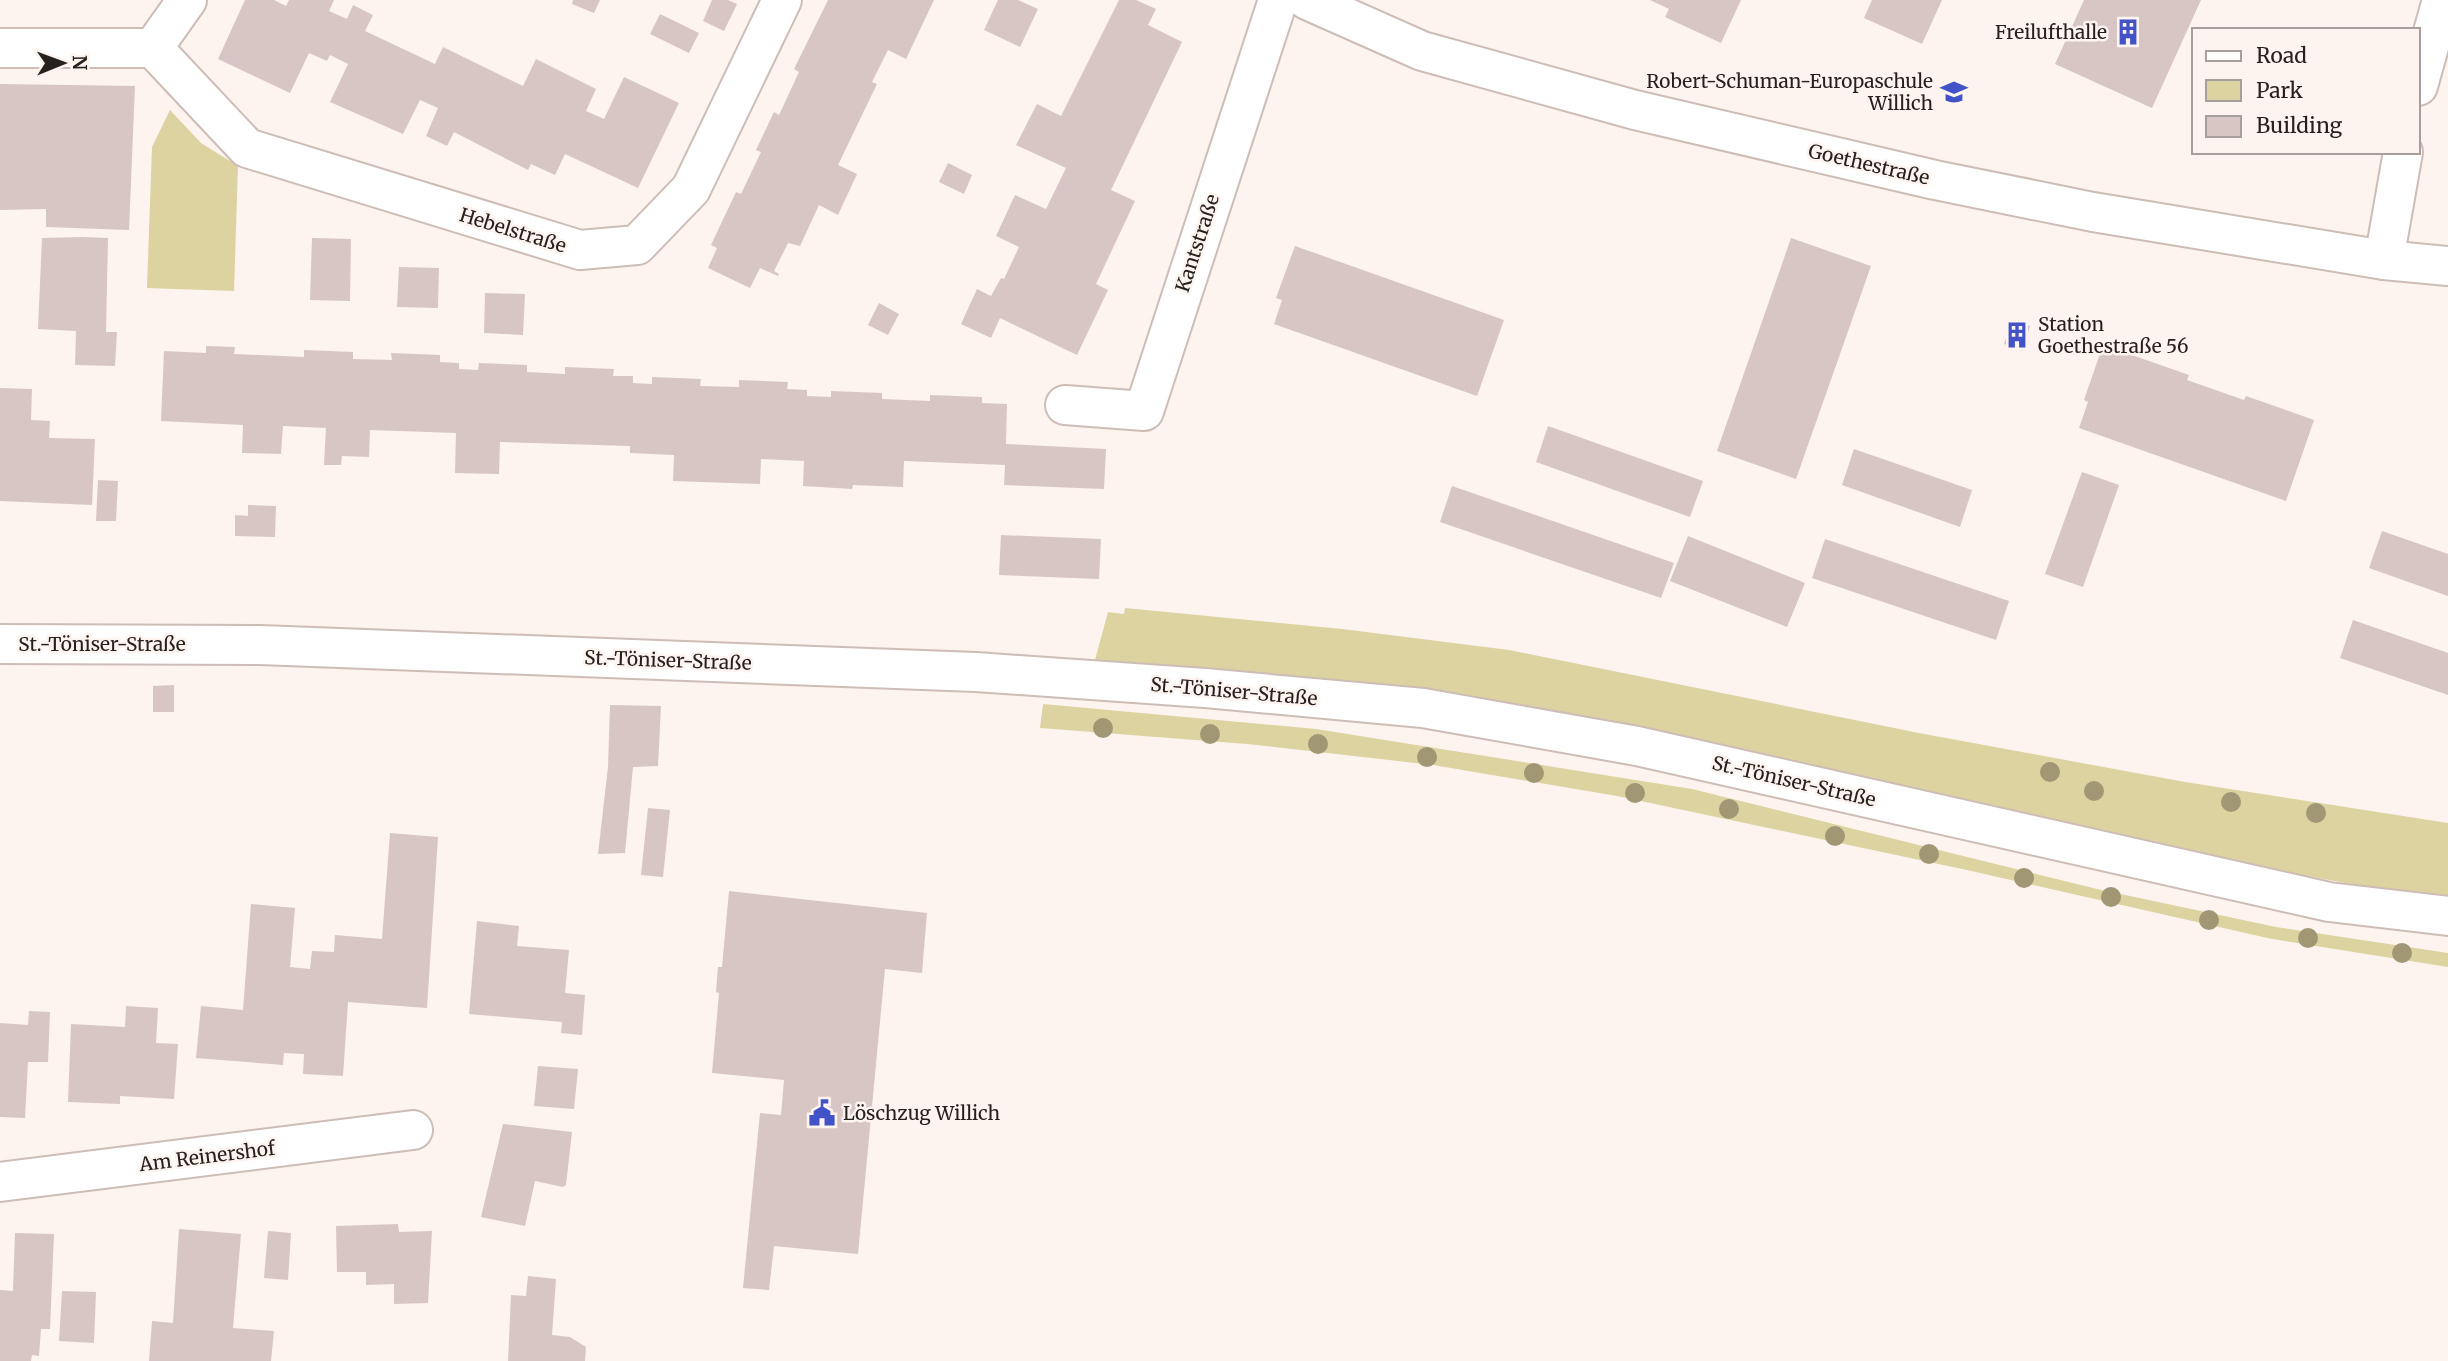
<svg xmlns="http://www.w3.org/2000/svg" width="2448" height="1361" font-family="Merriweather,serif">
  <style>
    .green { fill: #ddd3a0 }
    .building { fill: #d8c6c5 }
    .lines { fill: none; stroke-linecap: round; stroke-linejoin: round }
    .street-casing { stroke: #cdbdb6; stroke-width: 42 }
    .secondary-casing { stroke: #cdbdb6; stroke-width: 42 }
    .street { stroke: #fff; stroke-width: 38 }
    .secondary { stroke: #fff; stroke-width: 38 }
    .tree { fill: #a29775 }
    .labels { text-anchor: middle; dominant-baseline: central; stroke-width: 5; stroke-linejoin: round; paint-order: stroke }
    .poi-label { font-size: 19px; fill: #27211e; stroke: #fdf3ef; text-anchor: end }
    .street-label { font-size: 19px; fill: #27211e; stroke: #fdf3ef }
  </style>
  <rect width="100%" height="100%" fill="#fdf3ef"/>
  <!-- green -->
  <g class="green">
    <polygon points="170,110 201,143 238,166 234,291 147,288 152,147"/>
    <polygon points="1125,608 1342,629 1509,650 1919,733 2185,782 2448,823 2448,902 2097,837 1293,679 1095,660 1108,612 1124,614"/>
    <polygon points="1043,704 1316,729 1692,789 2097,889 2276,927 2448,953 2448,967 2272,939 1967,870 1617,796 1433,765 1247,744 1040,728"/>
  </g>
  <!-- building -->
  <g class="building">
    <polygon points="245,0 274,0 286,6 289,0 334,0 329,11 347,19 353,5 373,15 365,31 435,64 443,47 523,86 536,59 596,89 586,111 604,119 624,77 679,103 638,188 565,154 555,175 531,164 528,170 454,132 447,146 426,136 438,108 420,100 403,134 330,102 348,64 330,55 327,61 309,53 290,93 218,59"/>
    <polygon points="573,0 600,0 594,13 572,4"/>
    <polygon points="712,0 728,0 737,4 724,31 703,21"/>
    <polygon points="828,0 934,0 906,59 888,50 872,82 877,84 838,165 857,174 838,215 819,205 800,246 788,243 774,271 779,274 778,276 760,268 750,288 708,268 717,248 711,245 736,192 741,194 761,152 756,150 774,112 779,115 799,72 794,69"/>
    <polygon points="998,0 1018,0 1038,9 1020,47 984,30"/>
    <polygon points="1119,0 1136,0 1156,9 1148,25 1182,42 1111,190 1135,201 1096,284 1108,290 1077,355 1000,318 991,338 961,324 977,289 991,296 1001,278 1004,279 1019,247 996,236 1015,195 1046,209 1066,168 1016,145 1037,104 1061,116"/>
    <polygon points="1650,0 1741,0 1721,43 1665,17 1669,9"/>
    <polygon points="1872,0 1942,0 1922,44 1864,18"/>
    <polygon points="2084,0 2201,0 2152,108 2055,64"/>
    <polygon points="660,14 699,33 689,53 650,34"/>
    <polygon points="0,84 135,86 129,230 46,227 46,209 0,210"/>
    <polygon points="948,163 972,175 964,194 939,182"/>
    <polygon points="82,237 108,238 106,332 117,332 115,366 75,365 76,331 38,329 42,238"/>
    <polygon points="312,238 351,239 350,301 310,300"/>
    <polygon points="1791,238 1871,266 1796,479 1717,451"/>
    <polygon points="1295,246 1504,320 1477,396 1274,324 1282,300 1276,298"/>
    <polygon points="399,267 439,268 438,308 397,307"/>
    <polygon points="485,293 525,294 523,335 484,333"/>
    <polygon points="879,303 899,314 888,335 868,325"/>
    <polygon points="2012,320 2030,326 2023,351 2004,344"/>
    <polygon points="2103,345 2189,375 2187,380 2244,400 2246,396 2314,420 2286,501 2079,428 2088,402 2084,400"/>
    <polygon points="206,346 235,347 234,354 304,357 304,350 353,352 353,359 392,360 391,353 440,355 440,362 459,363 459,369 478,370 479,363 527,365 527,372 565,374 565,367 614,369 613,376 633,376 633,383 652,384 652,377 701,379 700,386 739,387 739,380 788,382 787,389 807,390 807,396 831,397 831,391 882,393 882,399 930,401 930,395 982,397 982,403 1007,404 1006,444 1106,449 1104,489 1004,485 1005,465 904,461 903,487 853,485 852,489 803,486 804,461 761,459 760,484 673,481 674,455 630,453 630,446 500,442 499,474 455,473 456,433 370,430 369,457 342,456 341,465 324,465 326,428 283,426 281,454 242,453 243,425 161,421 164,351 206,353"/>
    <polygon points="0,388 32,389 31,420 50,421 49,438 95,439 92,505 0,501"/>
    <polygon points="1548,426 1703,481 1690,517 1536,462"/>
    <polygon points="1854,449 1972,490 1960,527 1842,485"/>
    <polygon points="2082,472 2119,485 2083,587 2045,574"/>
    <polygon points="98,480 118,481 116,521 96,521"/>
    <polygon points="1452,486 1674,563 1661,598 1440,522"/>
    <polygon points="248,505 276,506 275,537 235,536 235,515 248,516"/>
    <polygon points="2382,531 2448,554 2448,596 2369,568"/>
    <polygon points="1001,535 1101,539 1099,579 999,575"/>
    <polygon points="1688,536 1805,583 1787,627 1670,581"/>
    <polygon points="1825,539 2009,601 1996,640 1812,578"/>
    <polygon points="2353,620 2448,653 2448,695 2340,658"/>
    <polygon points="174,685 174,712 153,712 153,686"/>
    <polygon points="610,705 661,706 658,766 633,767 625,853 598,854 608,767"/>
    <polygon points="648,808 670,810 663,877 641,875"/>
    <polygon points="390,833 438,837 427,1008 348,1002 343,1076 303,1074 304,1054 284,1053 283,1065 196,1058 201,1006 243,1010 251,904 295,908 290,967 310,969 312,951 334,952 335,935 382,939"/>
    <polygon points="729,891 927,913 922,973 885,969 858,1254 774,1246 769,1290 743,1288 760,1113 781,1115 784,1080 712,1073 719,993 716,992 718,967 722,967"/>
    <polygon points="477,921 519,926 517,946 569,950 565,993 585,995 582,1035 561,1033 562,1022 469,1014"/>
    <polygon points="126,1006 158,1008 156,1043 178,1044 174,1099 120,1096 120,1104 68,1102 71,1024 125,1027"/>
    <polygon points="29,1011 50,1012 48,1062 28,1062 25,1118 0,1117 0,1023 28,1025"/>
    <polygon points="538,1066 578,1069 574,1109 534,1106"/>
    <polygon points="503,1124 572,1132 566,1185 563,1187 535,1181 525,1226 481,1217"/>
    <polygon points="398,1224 399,1232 432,1231 428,1303 394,1304 394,1284 366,1285 366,1272 337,1272 336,1226"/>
    <polygon points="179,1229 241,1234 233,1328 274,1331 271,1361 149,1361 152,1321 173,1323"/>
    <polygon points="268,1231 291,1233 288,1280 264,1278"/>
    <polygon points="15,1233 54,1234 50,1329 41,1329 39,1356 32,1355 31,1361 0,1361 0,1290 13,1291"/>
    <polygon points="528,1276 556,1279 552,1335 570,1337 586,1347 585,1361 508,1361 511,1295 526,1296"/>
    <polygon points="62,1291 96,1292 94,1343 59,1341"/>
  </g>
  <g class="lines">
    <!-- street casing -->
    <g class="street-casing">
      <g id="street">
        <polyline points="187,0 153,48 247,148 580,250 637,245 691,189 782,0"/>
        <polyline points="1307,0 1422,51 1635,110 1935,180 2093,212 2384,260 2448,266"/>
        <polyline points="0,48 153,48"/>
        <polyline points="2418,86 2442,0"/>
        <polyline points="2384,260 2403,152"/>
        <polyline points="1065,405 1144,411 1278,0"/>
        <polyline points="0,1182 413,1130"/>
      </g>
    </g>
    <!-- secondary casing -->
    <g class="secondary-casing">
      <polyline id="secondary" points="0,644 260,645 976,672 1205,688 1423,708 1637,746 2329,902 2448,916"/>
    </g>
    <!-- street -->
    <use href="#street" class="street"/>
    <!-- secondary -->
    <use href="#secondary" class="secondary"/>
  </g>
  <!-- trees -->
  <g class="tree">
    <circle cx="1103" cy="728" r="10"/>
    <circle cx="1210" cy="734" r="10"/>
    <circle cx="1318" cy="744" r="10"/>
    <circle cx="1427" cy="757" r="10"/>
    <circle cx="2050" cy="772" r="10"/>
    <circle cx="1534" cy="773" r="10"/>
    <circle cx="2094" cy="791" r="10"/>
    <circle cx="1635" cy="793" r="10"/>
    <circle cx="2231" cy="802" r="10"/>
    <circle cx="1729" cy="809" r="10"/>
    <circle cx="2316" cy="813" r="10"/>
    <circle cx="1835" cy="836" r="10"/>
    <circle cx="1929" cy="854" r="10"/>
    <circle cx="2024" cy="878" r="10"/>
    <circle cx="2111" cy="897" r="10"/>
    <circle cx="2209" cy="920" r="10"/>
    <circle cx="2308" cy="938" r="10"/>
    <circle cx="2402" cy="953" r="10"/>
  </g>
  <!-- icons -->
  <defs>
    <g id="building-bare" transform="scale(2.1)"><path d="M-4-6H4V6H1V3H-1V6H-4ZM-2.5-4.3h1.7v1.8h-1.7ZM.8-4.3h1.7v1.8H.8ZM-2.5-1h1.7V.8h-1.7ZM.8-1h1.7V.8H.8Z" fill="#4253c7" stroke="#fdf3ef" stroke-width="2.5" paint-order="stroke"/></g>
    <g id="school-bare" transform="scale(2.1)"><path d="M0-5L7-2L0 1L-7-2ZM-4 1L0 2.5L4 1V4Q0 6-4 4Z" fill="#4253c7" stroke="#fdf3ef" stroke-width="2.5" paint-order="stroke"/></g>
    <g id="civic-bare" transform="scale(2.1)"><path d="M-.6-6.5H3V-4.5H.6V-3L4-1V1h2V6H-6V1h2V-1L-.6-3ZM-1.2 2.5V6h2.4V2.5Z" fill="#4253c7" stroke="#fdf3ef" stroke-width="2.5" paint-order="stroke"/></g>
  </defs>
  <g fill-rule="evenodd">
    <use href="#building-bare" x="2128" y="32"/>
    <use href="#school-bare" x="1954" y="92"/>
    <use href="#building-bare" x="2017" y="335"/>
    <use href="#civic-bare" x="822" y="1113"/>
  </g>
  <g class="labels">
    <!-- poi labels -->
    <g class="poi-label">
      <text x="2107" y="32">Freilufthalle</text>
      <text x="1933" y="81">Robert-Schuman-Europaschule<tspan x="1933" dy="22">Willich</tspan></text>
      <text x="2038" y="324" text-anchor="start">Station<tspan x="2038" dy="22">Goethestraße 56</tspan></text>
      <text x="843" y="1113" text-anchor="start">Löschzug Willich</text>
    </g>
    <!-- street labels -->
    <g class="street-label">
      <text transform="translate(1869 164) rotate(13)">Goethestraße</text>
      <text transform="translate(513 230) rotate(17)">Hebelstraße</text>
      <text transform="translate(1197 243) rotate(-72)">Kantstraße</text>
      <text x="102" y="644">St.-Töniser-Straße</text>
      <text transform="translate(668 660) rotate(2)">St.-Töniser-Straße</text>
      <text transform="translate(1234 691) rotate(5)">St.-Töniser-Straße</text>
      <text transform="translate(1794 781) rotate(13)">St.-Töniser-Straße</text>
      <text transform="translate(207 1156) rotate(-7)">Am Reinershof</text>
    </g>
  </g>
  <!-- legend -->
  <rect x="2192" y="28" width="228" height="126" fill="#fdf3ef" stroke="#a79f9b" stroke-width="2"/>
  <rect x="2206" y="51" width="35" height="10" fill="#ffffff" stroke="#a79f9b" stroke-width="2"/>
  <text x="2256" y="63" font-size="21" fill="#27211e">Road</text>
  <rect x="2206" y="80" width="35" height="21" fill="#ddd3a0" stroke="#a79f9b" stroke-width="2"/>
  <text x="2256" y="98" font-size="21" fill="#27211e">Park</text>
  <rect x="2206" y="116" width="35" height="21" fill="#d8c6c5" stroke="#a79f9b" stroke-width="2"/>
  <text x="2256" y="133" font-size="21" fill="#27211e">Building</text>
  <!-- north arrow -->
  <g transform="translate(63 63) rotate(89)" stroke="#fdf3ef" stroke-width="5" paint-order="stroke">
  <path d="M0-5L12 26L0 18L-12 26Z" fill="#27211e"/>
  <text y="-10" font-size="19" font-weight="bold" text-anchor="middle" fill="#27211e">N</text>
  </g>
</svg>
